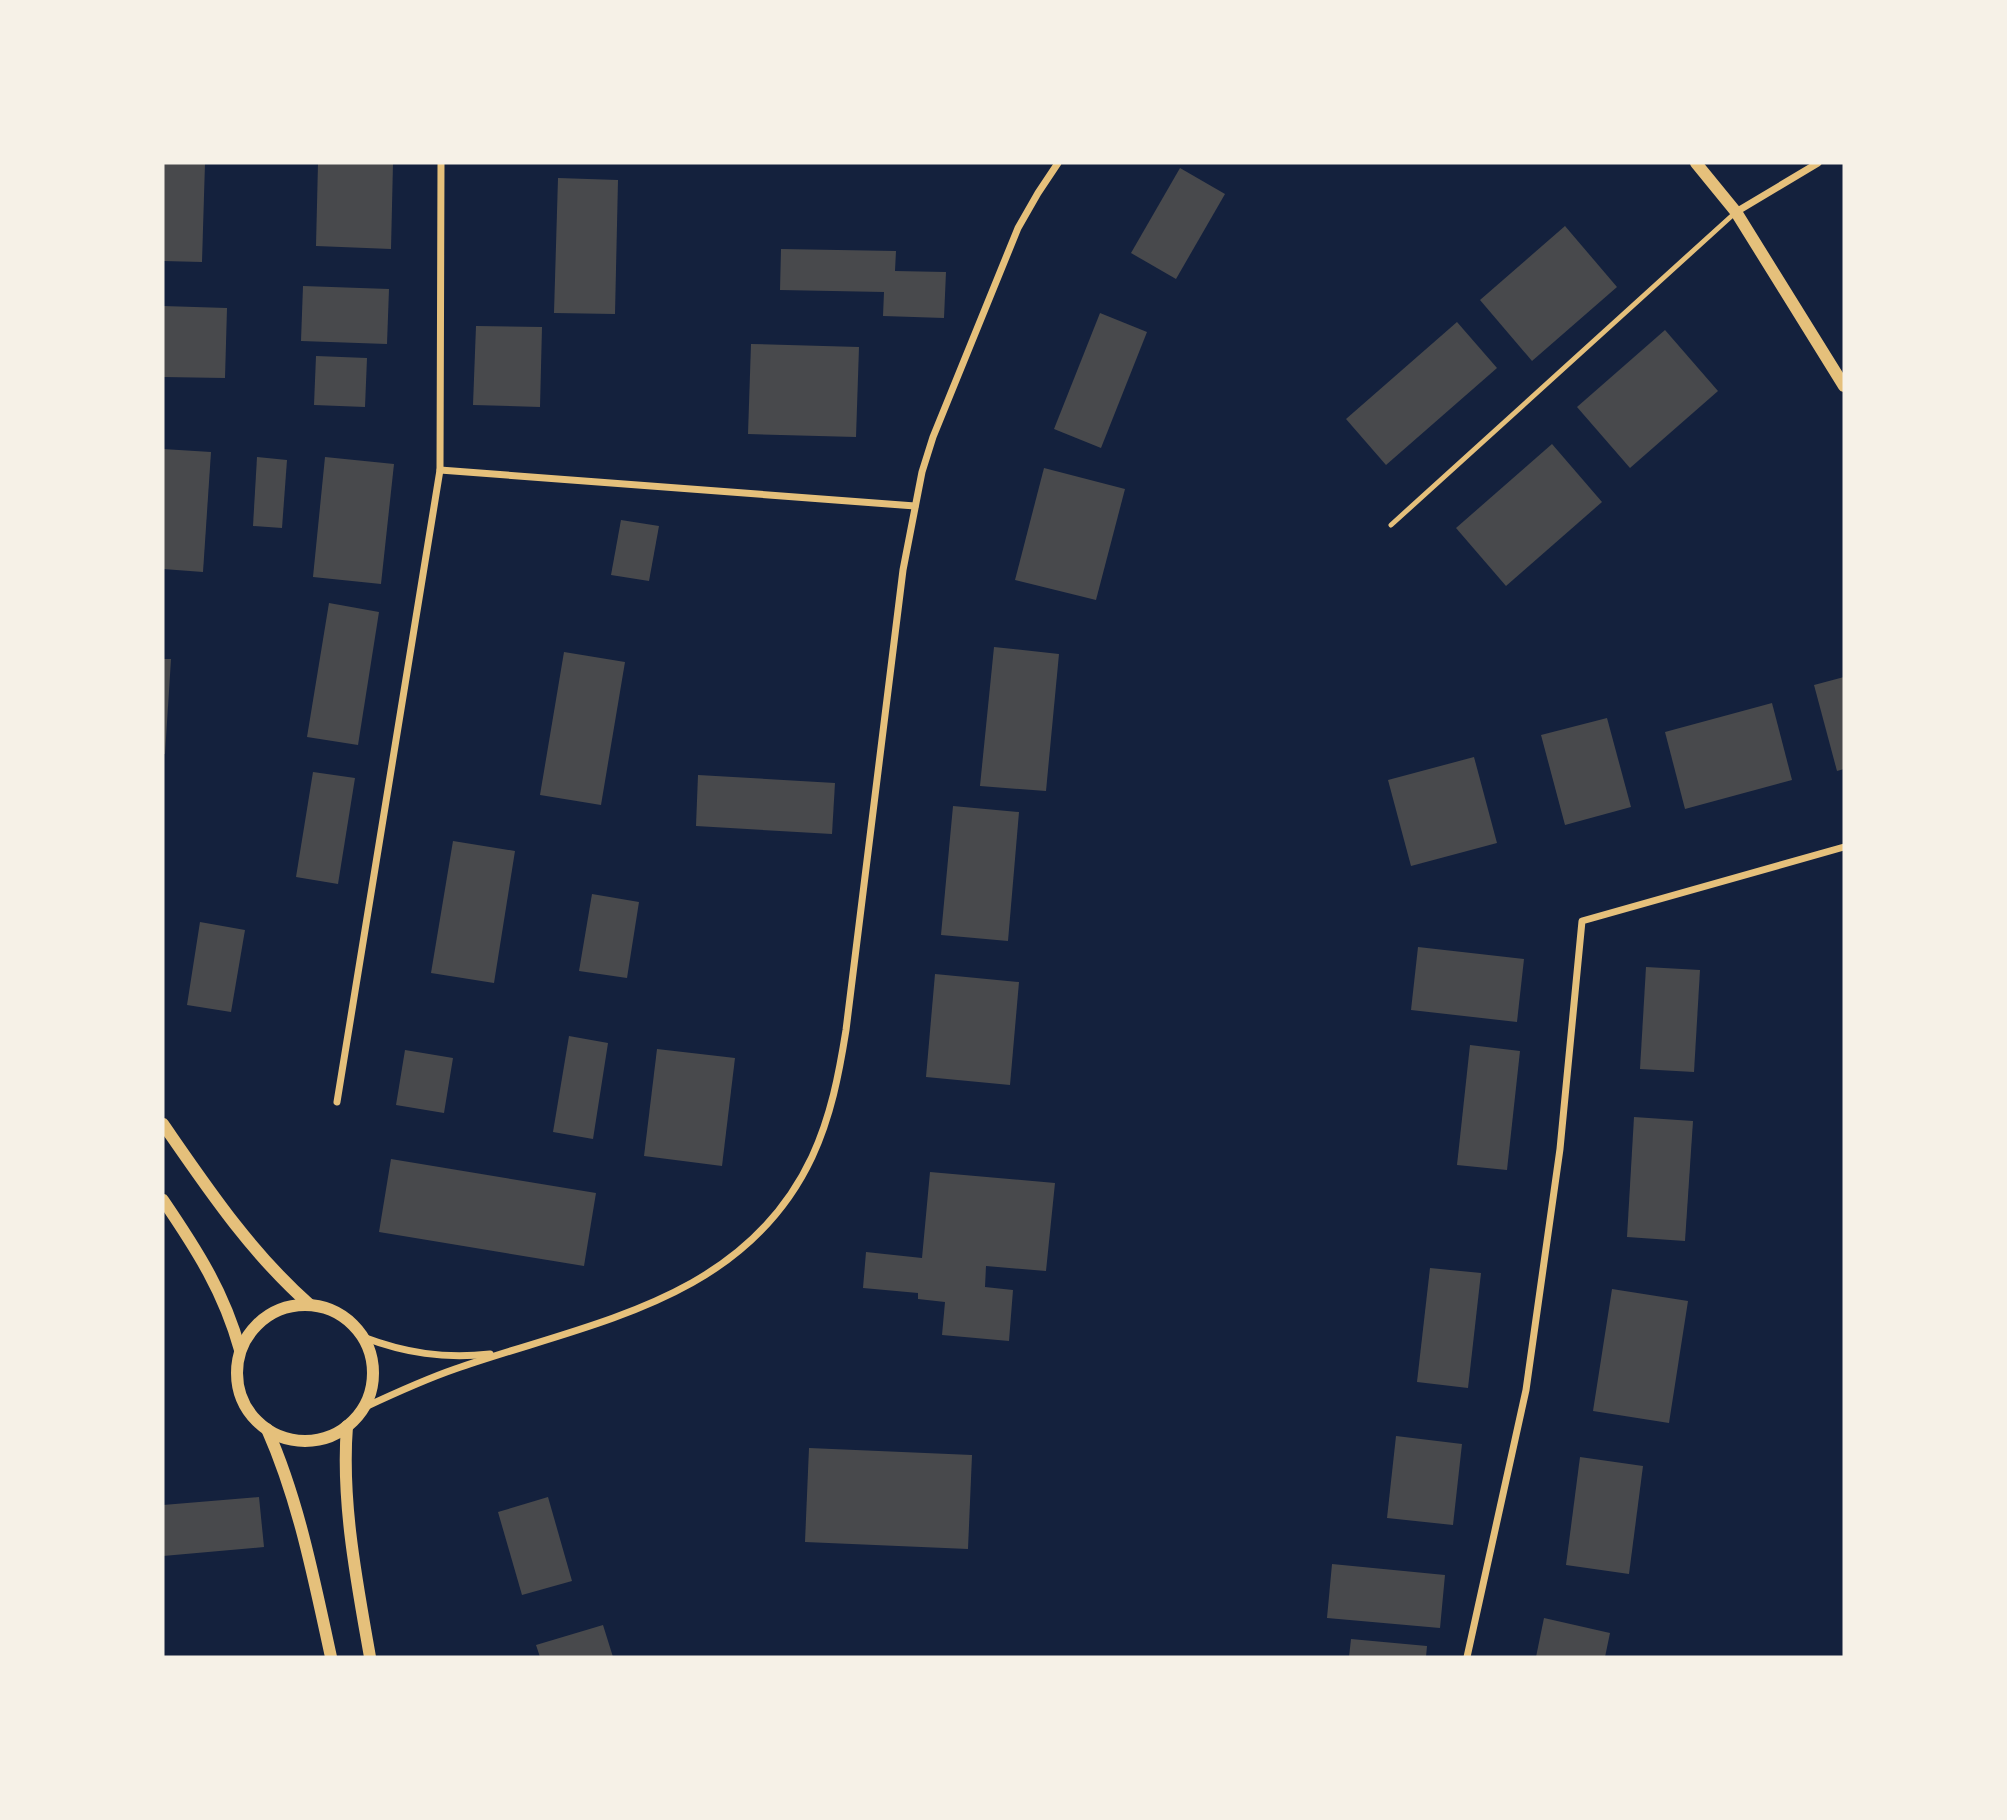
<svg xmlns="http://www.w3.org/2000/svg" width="2007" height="1820" font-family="Figtree,sans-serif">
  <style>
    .building { fill: #48494c }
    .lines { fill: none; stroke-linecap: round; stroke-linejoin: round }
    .service { stroke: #e5c07b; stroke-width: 5 }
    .minor { stroke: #e5c07b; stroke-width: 7 }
    .tertiary { stroke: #e5c07b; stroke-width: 12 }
  </style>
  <rect width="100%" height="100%" fill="#14213d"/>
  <!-- building -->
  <g class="building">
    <polygon points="163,163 205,163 202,262 163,261"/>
    <polygon points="318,163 393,163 391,249 316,246"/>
    <polygon points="1180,168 1225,194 1176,279 1131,253"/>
    <polygon points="558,178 618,180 615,314 554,313"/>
    <polygon points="1565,226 1617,287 1532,361 1480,300"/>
    <polygon points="781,249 896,251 895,271 946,272 944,318 883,316 884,292 780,290"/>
    <polygon points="303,286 389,289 387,344 301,341"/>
    <polygon points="163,306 227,308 225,378 163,377"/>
    <polygon points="1100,313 1147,332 1101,448 1054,429"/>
    <polygon points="1457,322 1497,368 1386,465 1346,419"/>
    <polygon points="476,326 542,327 540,407 473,405"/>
    <polygon points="1665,330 1718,391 1630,468 1577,407"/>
    <polygon points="751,344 859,347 856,437 748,434"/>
    <polygon points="316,356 367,358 365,407 314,405"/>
    <polygon points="1552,444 1602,502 1506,586 1456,528"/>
    <polygon points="163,449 211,452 203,572 163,569"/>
    <polygon points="257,457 287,460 282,528 253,526"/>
    <polygon points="325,457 394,464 381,584 313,577"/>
    <polygon points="1044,468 1125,489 1096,600 1015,580"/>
    <polygon points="621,520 659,526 649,581 611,575"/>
    <polygon points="329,603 379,612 358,745 307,737"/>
    <polygon points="994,647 1059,654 1046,791 980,786"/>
    <polygon points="564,652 625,662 601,805 540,795"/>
    <polygon points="163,659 171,659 165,754 163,754"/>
    <polygon points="1844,677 1844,769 1837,771 1814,685"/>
    <polygon points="1772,703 1792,780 1685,809 1665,732"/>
    <polygon points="1607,718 1631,807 1565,825 1541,735"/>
    <polygon points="1474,757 1497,843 1411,866 1388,780"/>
    <polygon points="313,772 355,778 338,884 296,877"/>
    <polygon points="698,775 835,783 832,834 696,826"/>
    <polygon points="953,806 1019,812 1008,941 941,935"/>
    <polygon points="453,841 515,851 494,983 431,973"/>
    <polygon points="592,894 639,902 627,978 579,971"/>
    <polygon points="200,922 245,930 231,1012 187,1005"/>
    <polygon points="1418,947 1524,959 1517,1022 1411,1010"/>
    <polygon points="1646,967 1700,970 1694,1072 1640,1069"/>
    <polygon points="935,974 1019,982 1010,1085 926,1077"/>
    <polygon points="569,1036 608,1043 593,1139 553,1132"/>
    <polygon points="1470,1045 1520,1051 1507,1170 1457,1165"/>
    <polygon points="657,1049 735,1058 722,1166 644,1156"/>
    <polygon points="405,1050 453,1058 444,1113 396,1105"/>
    <polygon points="1634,1117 1693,1121 1685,1241 1627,1237"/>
    <polygon points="391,1159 596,1193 584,1266 379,1232"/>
    <polygon points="930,1172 1055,1183 1046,1271 986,1266 985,1287 1013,1290 1009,1341 942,1335 945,1302 918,1299 918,1293 863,1288 866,1252 922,1258"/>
    <polygon points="1430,1268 1481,1273 1468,1388 1417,1382"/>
    <polygon points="1612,1289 1688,1301 1669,1423 1593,1411"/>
    <polygon points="1396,1436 1462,1444 1453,1525 1387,1518"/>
    <polygon points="809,1448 972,1455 968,1549 805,1542"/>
    <polygon points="1580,1457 1643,1466 1629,1574 1566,1565"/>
    <polygon points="259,1497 264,1547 163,1556 163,1505"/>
    <polygon points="548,1497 572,1581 522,1595 498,1512"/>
    <polygon points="1332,1564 1445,1575 1440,1628 1327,1618"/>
    <polygon points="1544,1618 1610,1633 1605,1657 1536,1657"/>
    <polygon points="603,1625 613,1657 540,1657 536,1645"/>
    <polygon points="1351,1639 1427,1646 1426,1657 1349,1657"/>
  </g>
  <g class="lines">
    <!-- service -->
    <polyline class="service" points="1391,525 1736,212"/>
    <!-- minor -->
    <g class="minor">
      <polyline points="1736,212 1818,163"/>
      <polyline points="440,470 441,163"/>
      <polyline points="337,1102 440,470 915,506"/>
      <path d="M 363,1337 C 405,1353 444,1359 490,1354"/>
      <path d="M 363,1408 C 393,1394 423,1380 455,1369 C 589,1322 744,1302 812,1157 C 831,1116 839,1074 846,1030 L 903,570 L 922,472 L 933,437 L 1018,228 L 1038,193 L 1058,163"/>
      <polyline points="1467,1657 1526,1390 1560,1149 1582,921 1844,847"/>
    </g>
    <!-- tertiary -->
    <g class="tertiary">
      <polyline points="1696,163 1736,212 1844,386"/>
      <path d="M 163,1124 C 208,1189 250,1252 310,1305"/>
      <path d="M 163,1200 C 197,1250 224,1292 240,1350"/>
      <circle cx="305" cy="1373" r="68"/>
      <path d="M 347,1426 C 341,1502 357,1583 370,1657"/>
      <path d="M 267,1429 C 299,1501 314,1580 331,1657"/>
    </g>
  </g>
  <!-- border -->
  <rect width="2007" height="1820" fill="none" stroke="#f6f1e7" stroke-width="329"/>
</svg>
